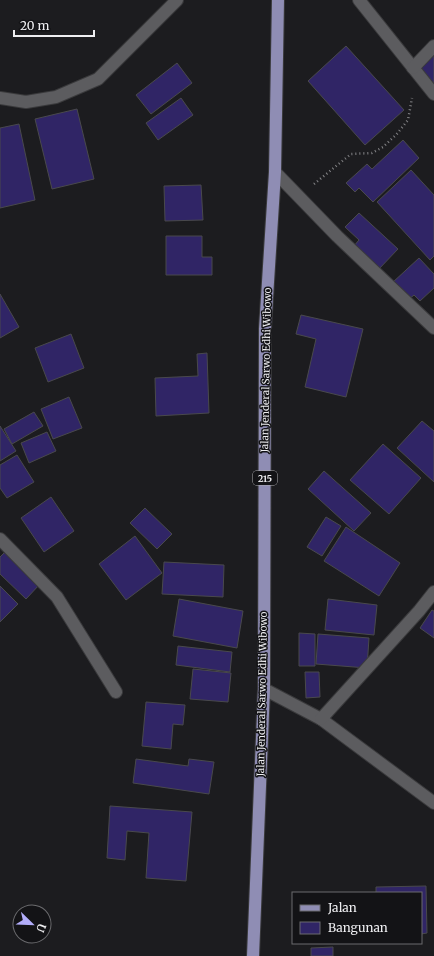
<svg xmlns="http://www.w3.org/2000/svg" width="434" height="956" font-family="Merriweather,serif">
  <style>
    .building { fill: #302566; stroke: #49494c }
    .lines { fill: none; stroke-linecap: round; stroke-linejoin: round }
    .street-casing { stroke: #3a3a3c; stroke-width: 14 }
    .primary-casing { stroke: #3a3a3c; stroke-width: 14 }
    .path { stroke: #848487; stroke-width: 2.5; stroke-dasharray: 1 3; stroke-linecap: butt }
    .street { stroke: #5c5c5f; stroke-width: 12 }
    .primary { stroke: #8f8db4; stroke-width: 12 }
    .labels { text-anchor: middle; dominant-baseline: central; stroke-width: 3; stroke-linejoin: round; paint-order: stroke }
    .shield { fill: #131316; stroke: #acacaf; stroke-width: 1 }
    .shield-label { font-size: 9px; font-weight: bold; fill: #eeeef1 }
    .street-label { font-size: 10px; fill: #eeeef1; stroke: #131316 }
  </style>
  <rect width="100%" height="100%" fill="#1c1c1f"/>
  <!-- building -->
  <g class="building">
    <polygon points="346,46 404,110 365,145 308,81"/>
    <polygon points="434,52 434,84 419,70"/>
    <polygon points="177,63 192,83 151,114 136,95"/>
    <polygon points="181,98 193,115 158,140 146,123"/>
    <polygon points="77,109 94,179 52,189 35,119"/>
    <polygon points="19,124 35,200 0,208 0,128"/>
    <polygon points="403,140 419,158 373,202 359,188 355,192 346,183 367,164 372,169"/>
    <polygon points="411,170 434,195 434,256 430,260 377,202"/>
    <polygon points="201,185 203,220 165,221 164,186"/>
    <polygon points="359,213 398,249 378,270 353,247 359,240 345,227"/>
    <polygon points="166,236 202,236 202,257 212,257 212,275 166,275"/>
    <polygon points="419,258 434,274 434,288 420,301 414,295 408,300 392,283"/>
    <polygon points="0,294 19,327 0,338"/>
    <polygon points="301,315 363,329 346,397 305,387 316,339 296,334"/>
    <polygon points="71,334 84,368 48,382 35,348"/>
    <polygon points="207,353 209,413 156,416 155,378 198,376 197,354"/>
    <polygon points="69,397 82,428 53,439 41,409"/>
    <polygon points="34,412 43,426 12,444 4,429"/>
    <polygon points="422,421 434,431 434,482 397,448"/>
    <polygon points="0,426 16,451 0,461"/>
    <polygon points="47,432 56,451 29,463 21,443"/>
    <polygon points="383,444 421,478 389,514 350,480"/>
    <polygon points="17,455 34,482 7,498 0,488 0,465"/>
    <polygon points="324,471 371,513 354,531 308,489"/>
    <polygon points="51,497 74,531 44,552 21,518"/>
    <polygon points="145,508 172,534 157,549 130,523"/>
    <polygon points="326,517 341,526 322,556 307,547"/>
    <polygon points="346,527 400,563 379,596 324,561"/>
    <polygon points="135,536 162,573 126,600 99,564"/>
    <polygon points="6,551 40,584 26,599 0,574 0,557"/>
    <polygon points="164,562 224,565 223,597 162,594"/>
    <polygon points="0,586 18,604 0,622"/>
    <polygon points="179,599 243,611 237,648 173,636"/>
    <polygon points="328,599 377,605 374,635 325,630"/>
    <polygon points="432,610 434,611 434,638 420,628"/>
    <polygon points="299,633 315,634 315,666 299,666"/>
    <polygon points="318,634 369,638 367,668 316,664"/>
    <polygon points="178,646 232,652 230,672 176,665"/>
    <polygon points="193,669 231,673 228,702 190,699"/>
    <polygon points="305,672 319,672 320,697 306,698"/>
    <polygon points="146,702 185,705 183,725 173,724 171,749 142,746"/>
    <polygon points="136,759 188,766 189,759 214,762 209,794 133,783"/>
    <polygon points="110,806 192,812 186,881 146,878 149,833 127,831 125,860 107,858"/>
    <polygon points="426,886 427,933 421,934 421,893 376,893 376,887"/>
    <polygon points="333,947 333,956 311,956 311,948"/>
  </g>
  <g class="lines">
    <!-- street casing -->
    <g class="street-casing">
      <g id="street">
        <polyline points="359,0 434,94"/>
        <polyline points="413,68 434,46"/>
        <polyline points="0,98 26,102 56,97 98,79 177,0"/>
        <polyline points="275,172 337,236 434,328"/>
        <polyline points="0,539 57,597 116,692"/>
        <polyline points="264,689 321,719 434,803"/>
        <polyline points="321,719 419,611 434,592"/>
      </g>
    </g>
    <!-- primary casing -->
    <g class="primary-casing">
      <polyline id="primary" points="253,956 264,689 265,329 275,172 278,0"/>
    </g>
    <!-- path -->
    <polyline class="path" points="314,184 351,154 372,153 383,147 396,135 408,120 412,98"/>
    <!-- street -->
    <use href="#street" class="street"/>
    <!-- primary -->
    <use href="#primary" class="primary"/>
  </g>
  <g class="labels">
    <!-- shield labels -->
    <rect class="shield" x="253" y="471" width="24" height="14" rx="3"/>
    <g class="shield-label">
      <text x="265" y="478">215</text>
    </g>
    <!-- street labels -->
    <g class="street-label">
      <text transform="translate(266 370) rotate(-89)">Jalan Jenderal Sarwo Edhi Wibowo</text>
      <text transform="translate(262 694) rotate(-89)">Jalan Jenderal Sarwo Edhi Wibowo</text>
    </g>
  </g>
  <!-- legend -->
  <rect x="292" y="892" width="130" height="52" fill="#131316" stroke="#6b6b6e"/>
  <rect x="300" y="905" width="20" height="6" fill="#8f8db4" stroke="#6b6b6e"/>
  <text x="328" y="912" font-size="12" fill="#eeeef1">Jalan</text>
  <rect x="300" y="922" width="20" height="12" fill="#302566" stroke="#6b6b6e"/>
  <text x="328" y="932" font-size="12" fill="#eeeef1">Bangunan</text>
  <!-- north arrow -->
  <g transform="translate(32 924) rotate(113)"><circle r="19" fill="#131316" stroke="#6b6b6e"/>
  <path d="M0-3L7 15L0 10L-7 15Z" fill="#b2adfa"/>
  <text y="-6" font-size="11" font-weight="bold" text-anchor="middle" fill="#eeeef1">U</text>
  </g>
  <!-- scale -->
  <path d="M14 30v6h80v-6" fill="none" stroke="#eeeef1" stroke-width="2"/>
  <text x="20" y="30" font-size="12" fill="#eeeef1" stroke="#131316" stroke-width="3" paint-order="stroke">20 m</text>
</svg>
